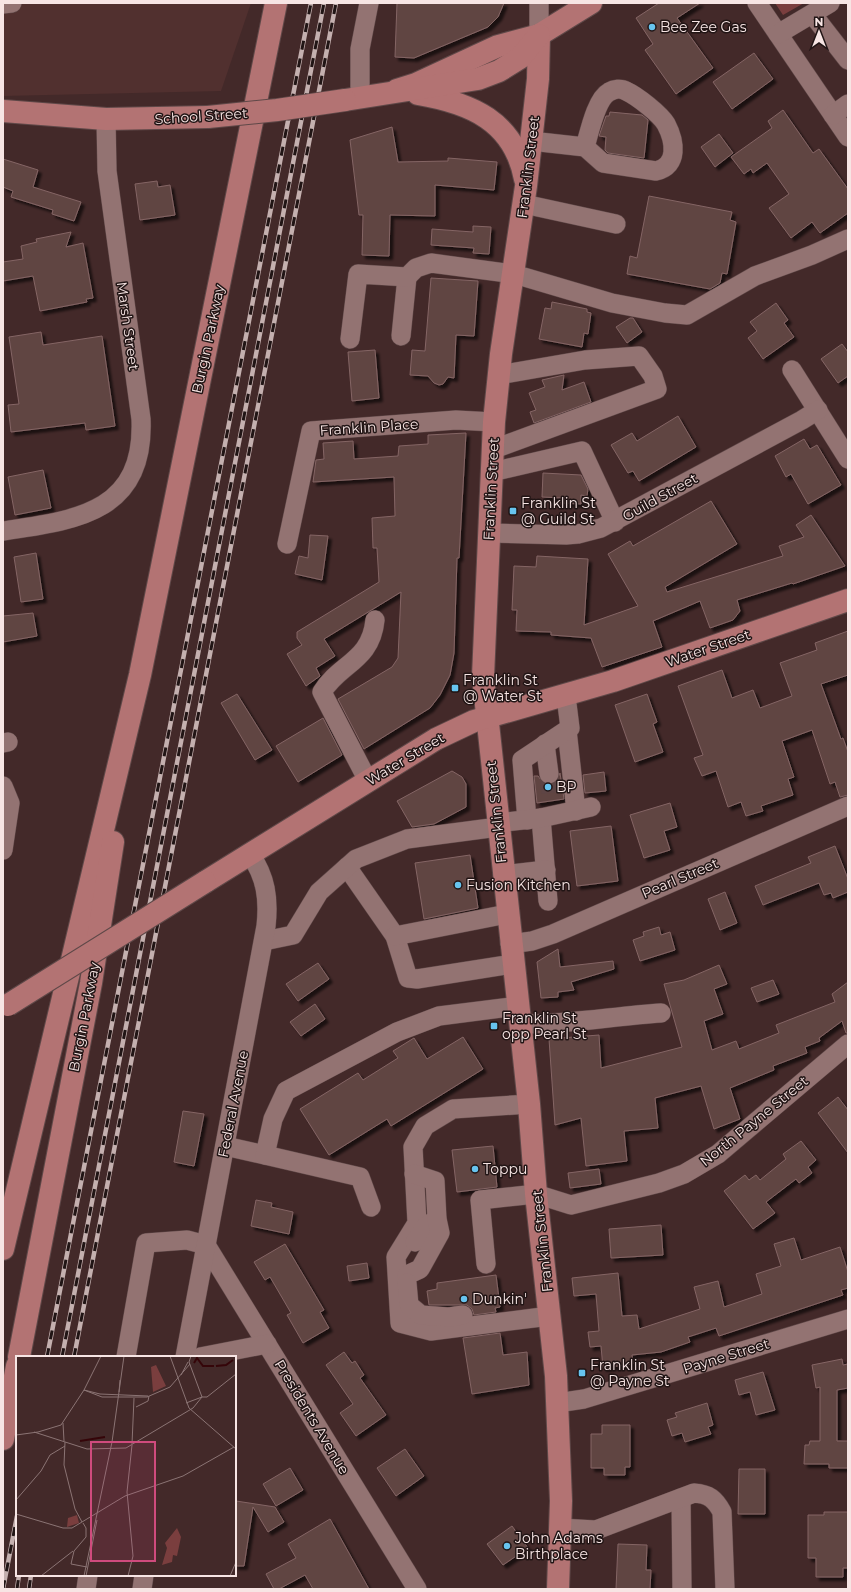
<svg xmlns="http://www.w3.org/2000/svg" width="851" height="1592" font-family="Montserrat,sans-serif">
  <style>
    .built { fill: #51302f }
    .green { fill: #7a3e3e }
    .building { fill: #604443; stroke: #846564; filter: url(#shadow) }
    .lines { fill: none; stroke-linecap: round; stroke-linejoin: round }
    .minor-tunnel { stroke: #5e4545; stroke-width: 19; stroke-dasharray: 19 10; stroke-linecap: butt }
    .minor-casing { stroke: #5f4848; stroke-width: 20 }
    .major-casing { stroke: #5f4848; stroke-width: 24 }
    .minor { stroke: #937372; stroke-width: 19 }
    .major { stroke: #b37373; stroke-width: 22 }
    .rail-casing { stroke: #c4b0af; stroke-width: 4.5 }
    .rail { stroke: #211515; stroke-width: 3; stroke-dasharray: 9; stroke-linecap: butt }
    .major-bridge-casing { stroke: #5f4848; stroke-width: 24; stroke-linecap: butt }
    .major-bridge { stroke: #b37373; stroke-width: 22 }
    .poi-dot { fill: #67c4ef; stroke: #211515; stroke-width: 1.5 }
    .labels { text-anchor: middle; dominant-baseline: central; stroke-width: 3; stroke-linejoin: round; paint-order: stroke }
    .poi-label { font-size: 14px; fill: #f7e5e4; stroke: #211515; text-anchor: start }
    .street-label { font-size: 14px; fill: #f7e5e4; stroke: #211515 }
    .inset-river { fill: none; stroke: #350509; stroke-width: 2 }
    .inset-road { fill: none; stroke: #8b7474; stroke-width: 1 }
    .view { fill: #cf4b7d; fill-opacity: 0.15; stroke: #cf4b7d; stroke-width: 2 }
    .inset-edge { fill: none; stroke: #f7e5e4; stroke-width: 2 }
  </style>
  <defs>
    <filter id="shadow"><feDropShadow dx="3.5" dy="3.5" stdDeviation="1" flood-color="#0009"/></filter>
  </defs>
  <rect width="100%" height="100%" fill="#432929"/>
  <!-- built -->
  <polygon class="built" points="3,3 251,3 221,91 3,96"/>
  <!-- green -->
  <polygon class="green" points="775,3 804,3 783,15"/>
  <!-- building -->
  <g class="building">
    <polygon points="397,3 504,3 498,17 488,27 414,58 395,57"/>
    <polygon points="659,3 700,3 677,18 713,68 676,94 645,50 653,44 636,18"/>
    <polygon points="754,53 773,79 732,109 713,82"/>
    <polygon points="783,110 813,153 819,149 848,189 848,213 820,233 812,222 791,238 769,208 789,194 767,163 753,173 751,169 744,174 731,157 772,128 768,121"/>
    <polygon points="610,112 642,115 648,120 644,158 608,153 605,150 606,137 599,136 606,116 609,116"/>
    <polygon points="392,127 398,162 448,161 448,158 497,162 494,190 435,185 435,216 390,215 389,256 362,255 363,215 359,215 350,140"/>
    <polygon points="719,134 733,153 715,167 701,147"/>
    <polygon points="3,159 38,170 33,187 81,202 74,221 52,214 53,210 11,197 13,191 3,187"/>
    <polygon points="157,181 158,187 170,185 175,215 140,220 135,184"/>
    <polygon points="649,196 732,212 730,220 736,222 727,274 722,273 720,283 710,289 627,274 630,256 637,258"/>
    <polygon points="473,226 491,227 489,254 473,253 474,248 431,245 432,229 473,232"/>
    <polygon points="71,232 66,247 83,243 93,298 86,299 87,302 40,311 33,276 3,281 3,262 23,259 21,246 37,242 36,239"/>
    <polygon points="431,278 478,281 474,336 456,335 454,378 448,377 443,384 439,385 434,383 428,376 410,375 412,350 425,351"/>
    <polygon points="552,302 587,309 587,312 591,313 588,334 584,333 582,347 539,339 545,308 551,309"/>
    <polygon points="776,303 788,320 784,323 794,337 763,359 748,338 757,331 750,322"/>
    <polygon points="630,318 633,318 642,332 627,343 616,327"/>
    <polygon points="41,332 43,345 102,336 115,426 86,430 85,423 11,432 8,405 19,404 9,337"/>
    <polygon points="842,344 848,352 848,376 838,383 821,359"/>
    <polygon points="375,350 379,398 352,401 348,352"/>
    <polygon points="564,375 562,390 584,382 591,402 534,423 530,412 536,410 529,393 545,387 542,380"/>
    <polygon points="678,416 696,447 639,481 633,471 628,473 611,445 632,433 637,441"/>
    <polygon points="466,433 459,558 457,558 454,653 450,675 440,695 430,708 364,749 338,699 392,667 398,658 401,592 324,639 335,656 316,668 320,676 306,686 287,654 302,645 297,638 297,632 379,582 377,548 373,548 372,518 395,516 394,477 313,482 316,460 324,459 323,443 353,441 354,459 398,456 399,446 428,444 428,435"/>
    <polygon points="804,439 810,449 817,445 841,485 808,504 791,474 786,477 775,456"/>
    <polygon points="43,470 51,508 15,515 8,477"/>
    <polygon points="543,473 581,475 588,489 587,496 581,495 581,504 561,503 562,498 542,497"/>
    <polygon points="711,501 737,544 665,587 667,592 783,556 779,546 804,537 796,525 811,515 845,566 793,584 792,583 737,600 740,611 733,620 710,628 700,601 653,621 662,647 602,667 591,638 551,635 551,632 516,631 517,610 512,610 514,566 536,567 537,556 588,559 584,625 638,606 608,554 630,541 633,546"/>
    <polygon points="310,535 328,536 322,580 295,574 299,556 308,558"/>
    <polygon points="36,553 43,599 21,602 14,557"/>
    <polygon points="33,613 37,636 3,642 3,616"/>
    <polygon points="848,631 848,675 821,684 841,739 843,738 848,752 848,795 840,797 835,782 830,784 812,730 782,741 794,777 788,779 793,795 761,806 763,811 746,816 741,802 728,807 716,771 702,776 694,758 703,755 678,686 722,670 732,698 753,690 760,708 792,696 780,663 817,650 815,643"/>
    <polygon points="237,694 272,750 255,760 221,703"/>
    <polygon points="647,694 657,722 653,724 663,752 635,762 615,705"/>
    <polygon points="323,718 342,755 298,782 276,746"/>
    <polygon points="452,771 462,777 466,784 466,807 434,824 412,827 397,801"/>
    <polygon points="604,772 606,791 585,793 583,775"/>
    <polygon points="560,773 564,799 537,803 534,776 538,776 544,784 551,785 556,782"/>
    <polygon points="670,803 677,827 664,831 670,850 644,858 630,815"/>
    <polygon points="611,826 618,881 577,886 570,831"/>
    <polygon points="835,846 848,879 848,892 833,898 831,893 824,895 819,883 763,905 755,886 811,863 808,857"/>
    <polygon points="470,855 478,908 424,919 415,863"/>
    <polygon points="725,892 737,923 720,930 708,899"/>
    <polygon points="659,927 661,935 670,932 675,950 640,961 633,940 644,936 643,932"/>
    <polygon points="558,949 560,967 613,961 614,969 571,982 574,990 558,992 558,997 541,998 537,962"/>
    <polygon points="318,963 329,979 298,1001 286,984"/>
    <polygon points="719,965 727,984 714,989 723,1014 704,1021 712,1050 736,1041 739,1049 779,1033 776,1025 835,1002 832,994 848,982 848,1033 846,1033 842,1021 819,1038 820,1041 805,1047 807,1053 773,1066 774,1070 730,1088 740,1119 714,1129 701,1086 655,1098 658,1128 624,1131 627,1161 586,1166 581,1118 555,1125 549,1039 599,1035 601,1068 682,1047 664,984 684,980"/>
    <polygon points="773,980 779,994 757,1002 751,988"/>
    <polygon points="315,1004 325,1019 301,1036 290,1022"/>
    <polygon points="463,1037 483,1069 391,1126 387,1119 329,1155 300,1109 358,1073 363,1080 398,1058 393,1051 414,1038 427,1059"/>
    <polygon points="838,1097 848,1110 848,1153 818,1113"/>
    <polygon points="183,1111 204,1114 194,1166 174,1162"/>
    <polygon points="801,1141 816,1160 808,1167 812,1173 799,1183 796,1179 766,1202 775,1213 753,1229 724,1191 745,1175 749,1180 756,1175 760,1180 786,1159 783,1154"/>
    <polygon points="493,1146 497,1187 457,1192 452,1150"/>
    <polygon points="599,1169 601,1184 570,1188 568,1173"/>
    <polygon points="256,1200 272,1203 271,1207 293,1212 289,1234 251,1226"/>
    <polygon points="661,1225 663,1255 611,1258 609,1229"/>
    <polygon points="794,1238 801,1260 840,1247 848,1272 848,1288 841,1290 843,1295 719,1336 716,1328 688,1337 690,1342 661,1352 632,1355 633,1364 603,1368 601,1346 590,1347 588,1332 599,1331 596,1294 574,1296 572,1278 618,1273 622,1316 637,1315 639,1329 700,1309 694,1287 718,1281 724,1307 762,1294 756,1274 781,1266 774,1244"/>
    <polygon points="285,1244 324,1310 320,1312 329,1328 303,1343 287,1315 291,1313 270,1277 265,1280 254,1262"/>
    <polygon points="367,1263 369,1278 349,1281 347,1266"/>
    <polygon points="496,1275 500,1307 495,1308 496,1312 474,1315 472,1309 467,1305 429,1305 427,1291 437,1289 437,1283"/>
    <polygon points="500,1333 503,1355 527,1352 529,1385 472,1394 463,1338"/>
    <polygon points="344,1352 352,1363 355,1361 364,1375 360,1378 386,1415 356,1436 340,1413 353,1404 326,1365"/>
    <polygon points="842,1359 843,1365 848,1364 848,1388 837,1390 837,1441 848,1441 848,1468 829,1468 829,1464 804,1464 805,1445 809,1445 810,1441 820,1441 820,1387 816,1388 812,1365"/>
    <polygon points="763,1372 775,1410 756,1415 750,1392 739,1395 735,1380"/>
    <polygon points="707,1403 713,1425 708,1427 711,1434 685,1442 682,1433 672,1436 667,1420 677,1417 675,1413"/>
    <polygon points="602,1425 630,1425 630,1467 625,1467 625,1475 604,1475 604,1468 591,1468 591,1434 602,1434"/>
    <polygon points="405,1449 424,1476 396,1496 377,1468"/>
    <polygon points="290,1468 303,1490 276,1506 263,1484"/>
    <polygon points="739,1469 765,1469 765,1514 738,1514"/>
    <polygon points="236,1501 275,1507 284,1522 268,1532 253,1507 244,1566 235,1566"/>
    <polygon points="824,1512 848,1512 848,1568 843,1568 843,1577 816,1577 816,1558 808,1558 808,1515 824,1515"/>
    <polygon points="330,1519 369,1589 313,1589 305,1575 279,1589 274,1589 266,1574 296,1558 288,1544"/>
    <polygon points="512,1526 528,1548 503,1565 487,1544"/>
    <polygon points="618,1544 647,1545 646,1570 651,1570 650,1589 616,1589"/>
  </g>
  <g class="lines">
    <!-- minor-tunnel -->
    <polyline class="minor-tunnel" points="549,774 552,801"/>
    <!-- minor casing -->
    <g class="minor-casing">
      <g id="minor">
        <polyline points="539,3 539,35"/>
        <polyline points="757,3 848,137"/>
        <polyline points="3,4 12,3"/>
        <polyline points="813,15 848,60"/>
        <polyline points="778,34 830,3"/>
        <polyline points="360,97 360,49 369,3"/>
        <polyline points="833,115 848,104"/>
        <path d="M 531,141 L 585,147 L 603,163 L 656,171 C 679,166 675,141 666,124 C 660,114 637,96 626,91 C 621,88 614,89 609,92 C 596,99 589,134 585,147"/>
        <polyline points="524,204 616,224"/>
        <polyline points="401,336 407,277"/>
        <polyline points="350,339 358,274 407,277 416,268 431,263 514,274 612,303 665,313 687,315 755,276 812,255 848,239"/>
        <polyline points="792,370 848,459"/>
        <polyline points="494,449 657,389 653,376 639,356 585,360 499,375"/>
        <polyline points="492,472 582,451 615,522"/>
        <path d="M 3,531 C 76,520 145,513 141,419 L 107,171 L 106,119"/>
        <polyline points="489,533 566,535 578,534 601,528 802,420 818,410"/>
        <polyline points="287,544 311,431 456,420 494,422"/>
        <polyline points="567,730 576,811"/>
        <polyline points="3,743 8,742"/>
        <polyline points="545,744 549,774"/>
        <path d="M 368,781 L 322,692 C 340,663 371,661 375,620"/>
        <polyline points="3,786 10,803 3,850"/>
        <polyline points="541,818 548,901"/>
        <polyline points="527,820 522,760 570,728 566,696"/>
        <polyline points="497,823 541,818 591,807"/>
        <polyline points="347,867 395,936 408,978 417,979 513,964"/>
        <polyline points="503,875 546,870"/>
        <polyline points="395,936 507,914"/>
        <polyline points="264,941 293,935 319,892 356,859 407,839 498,827"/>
        <polyline points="510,944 532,941 553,934 848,806"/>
        <path d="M 520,1024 C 567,1025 614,1016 661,1013"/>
        <polyline points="529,1104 453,1109 425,1126 413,1147 417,1223 396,1257 400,1323 431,1331 550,1316"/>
        <polyline points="225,1146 265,1155"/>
        <polyline points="371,1207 360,1177 265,1155 273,1119 286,1091 397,1032 439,1016 518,1006"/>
        <polyline points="415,1242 426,1226 437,1219"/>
        <polyline points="206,1245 417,1589"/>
        <polyline points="486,1264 480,1200 536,1194 571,1205 659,1183 684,1174 718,1154 848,1044"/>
        <polyline points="407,1275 420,1269 440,1233 437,1219 435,1181 414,1174"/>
        <polyline points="407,1283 409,1305 421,1315 449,1317 463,1315"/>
        <polyline points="126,1357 146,1243 187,1240 206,1245"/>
        <path d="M 185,1357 L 266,926 C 269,899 266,877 250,854"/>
        <polyline points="200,1357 267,1344"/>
        <polyline points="557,1403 584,1399 848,1319"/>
        <polyline points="681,1498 682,1589"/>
        <path d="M 560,1528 L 596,1530 L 694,1493 C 709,1494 715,1499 722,1512 L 725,1589"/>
        <polyline points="86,1589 88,1575"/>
        <polyline points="142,1589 144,1575"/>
      </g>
    </g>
    <!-- major casing -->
    <g class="major-casing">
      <g id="major">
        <polyline points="539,35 538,79 526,186 501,354 494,422 483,677 529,1104 536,1194 556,1376 561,1501 558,1589"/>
        <polyline points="397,90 416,84 498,46 539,35 591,3"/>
        <path d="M 418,94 C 471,103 514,121 525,179"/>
        <polyline points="345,100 478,79 499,71 520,58 539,35"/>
        <polyline points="3,111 106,119 208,117"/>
        <polyline points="205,882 436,739 474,721 613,681 848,600"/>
        <polyline points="3,1249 140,675 276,3"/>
        <polyline points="19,1357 91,983 113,842"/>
        <polyline points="3,1439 17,1366"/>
      </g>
    </g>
    <!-- minor -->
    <use href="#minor" class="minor"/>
    <!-- major -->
    <use href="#major" class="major"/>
    <!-- rail casing -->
    <g class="rail-casing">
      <g id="rail">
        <polyline points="47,1357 311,3"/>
        <polyline points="62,1357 324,3"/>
        <polyline points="74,1357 336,3"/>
        <polyline points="3,1589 17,1516"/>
        <polyline points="17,1589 19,1575"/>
        <polyline points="29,1589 31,1575"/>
      </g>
    </g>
    <!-- rail -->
    <use href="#rail" class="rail"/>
    <!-- major-bridge casing -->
    <g class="major-bridge-casing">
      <g id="major-bridge">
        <polyline points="208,117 277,110 345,100"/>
        <polyline points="8,1005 205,882"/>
      </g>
    </g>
    <!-- major-bridge -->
    <use href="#major-bridge" class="major-bridge"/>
  </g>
  <!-- markers -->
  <g class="poi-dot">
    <circle cx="652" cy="27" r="4"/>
    <rect x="509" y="507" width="8" height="8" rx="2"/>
    <rect x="451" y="684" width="8" height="8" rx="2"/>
    <circle cx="548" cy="787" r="4"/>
    <circle cx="458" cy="885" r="4"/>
    <rect x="490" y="1022" width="8" height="8" rx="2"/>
    <circle cx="475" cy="1169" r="4"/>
    <circle cx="464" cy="1299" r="4"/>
    <rect x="578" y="1369" width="8" height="8" rx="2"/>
    <circle cx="507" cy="1546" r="4"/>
  </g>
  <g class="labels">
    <!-- poi labels -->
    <g class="poi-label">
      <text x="660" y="27">Bee Zee Gas</text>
      <text x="521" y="503">Franklin St<tspan x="521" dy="16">@ Guild St</tspan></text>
      <text x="463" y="680">Franklin St<tspan x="463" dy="16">@ Water St</tspan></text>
      <text x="556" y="787">BP</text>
      <text x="466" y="885">Fusion Kitchen</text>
      <text x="502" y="1018">Franklin St<tspan x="502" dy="16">opp Pearl St</tspan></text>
      <text x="483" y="1169">Toppu</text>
      <text x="472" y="1299">Dunkin'</text>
      <text x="590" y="1365">Franklin St<tspan x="590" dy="16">@ Payne St</tspan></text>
      <text x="515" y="1538">John Adams<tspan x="515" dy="16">Birthplace</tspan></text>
    </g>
    <!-- street labels -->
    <g class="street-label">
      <text transform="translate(201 116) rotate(-4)">School Street</text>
      <text transform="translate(528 167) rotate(-83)">Franklin Street</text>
      <text transform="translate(128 326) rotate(82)">Marsh Street</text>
      <text transform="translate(208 339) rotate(-78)">Burgin Parkway</text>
      <text transform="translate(369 427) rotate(-4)">Franklin Place</text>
      <text transform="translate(491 489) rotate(-87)">Franklin Street</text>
      <text transform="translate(660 497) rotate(-29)">Guild Street</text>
      <text transform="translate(708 648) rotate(-19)">Water Street</text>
      <text transform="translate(405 759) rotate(-31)">Water Street</text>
      <text transform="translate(496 812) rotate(-96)">Franklin Street</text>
      <text transform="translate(680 878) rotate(-23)">Pearl Street</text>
      <text transform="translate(84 1017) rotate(-79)">Burgin Parkway</text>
      <text transform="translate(233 1104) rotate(-79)">Federal Avenue</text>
      <text transform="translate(754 1121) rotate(-39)">North Payne Street</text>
      <text transform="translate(542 1241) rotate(-96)">Franklin Street</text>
      <text transform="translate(726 1356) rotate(-17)">Payne Street</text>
      <text transform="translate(312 1417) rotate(59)">Presidents Avenue</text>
    </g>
  </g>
  <!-- overview -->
  <g transform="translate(16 1356)">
    <rect width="220" height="220" fill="#432929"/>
    <path d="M 140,9 L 150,30 L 137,36 L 135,11 ZM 61,159 L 63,167 L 51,171 L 52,162 ZM 161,172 L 165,181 L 161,200 L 157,199 L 156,206 L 146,209 L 151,192 L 149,187 Z" fill="#7a3e3e"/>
    <path class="inset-river" d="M 178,7 L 181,2 L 187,10 L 198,10M 200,10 L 210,9 L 217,4M 64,85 L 89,81"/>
    <path class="inset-road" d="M 154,0 L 173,52 L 220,93M 175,0 L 173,6 L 186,41M 165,19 L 172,6M 68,34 L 86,41 L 131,41 L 154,31 L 174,8M 68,34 L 84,38 L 132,40M 103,36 L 104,24M 186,41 L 191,41 L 220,18M 170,47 L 186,41M 120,51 L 132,45 L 133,40M 47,67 L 48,85M 18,76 L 71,93 L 110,92 L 177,52 L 186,41M 0,79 L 22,76 L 45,69 L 68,34 L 85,0M 49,86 L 48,109 L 59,153 L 66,166M 116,88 L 118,42M 0,144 L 25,115 L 34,99 L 49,90M 0,158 L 47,172 L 56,172 L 109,140 L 167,120 L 218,91M 67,167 L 70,172 L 70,181 L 58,195 L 55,208 L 71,211M 25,220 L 57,195M 68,220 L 96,86 L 108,0M 70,220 L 81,164M 112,220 L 117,200 L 111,136 L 116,89M 214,220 L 220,206"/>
    <path class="view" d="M 75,86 L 139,86 L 139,205 L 75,205 Z"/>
    <rect width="220" height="220" class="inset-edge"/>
  </g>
  <!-- border -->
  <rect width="851" height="1592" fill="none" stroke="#f7e5e4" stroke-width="8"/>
  <!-- north arrow -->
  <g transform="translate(819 32)" stroke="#211515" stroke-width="3" paint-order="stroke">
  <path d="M0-3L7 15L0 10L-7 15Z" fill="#f7e5e4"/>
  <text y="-6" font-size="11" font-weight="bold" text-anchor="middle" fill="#f7e5e4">N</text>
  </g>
</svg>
